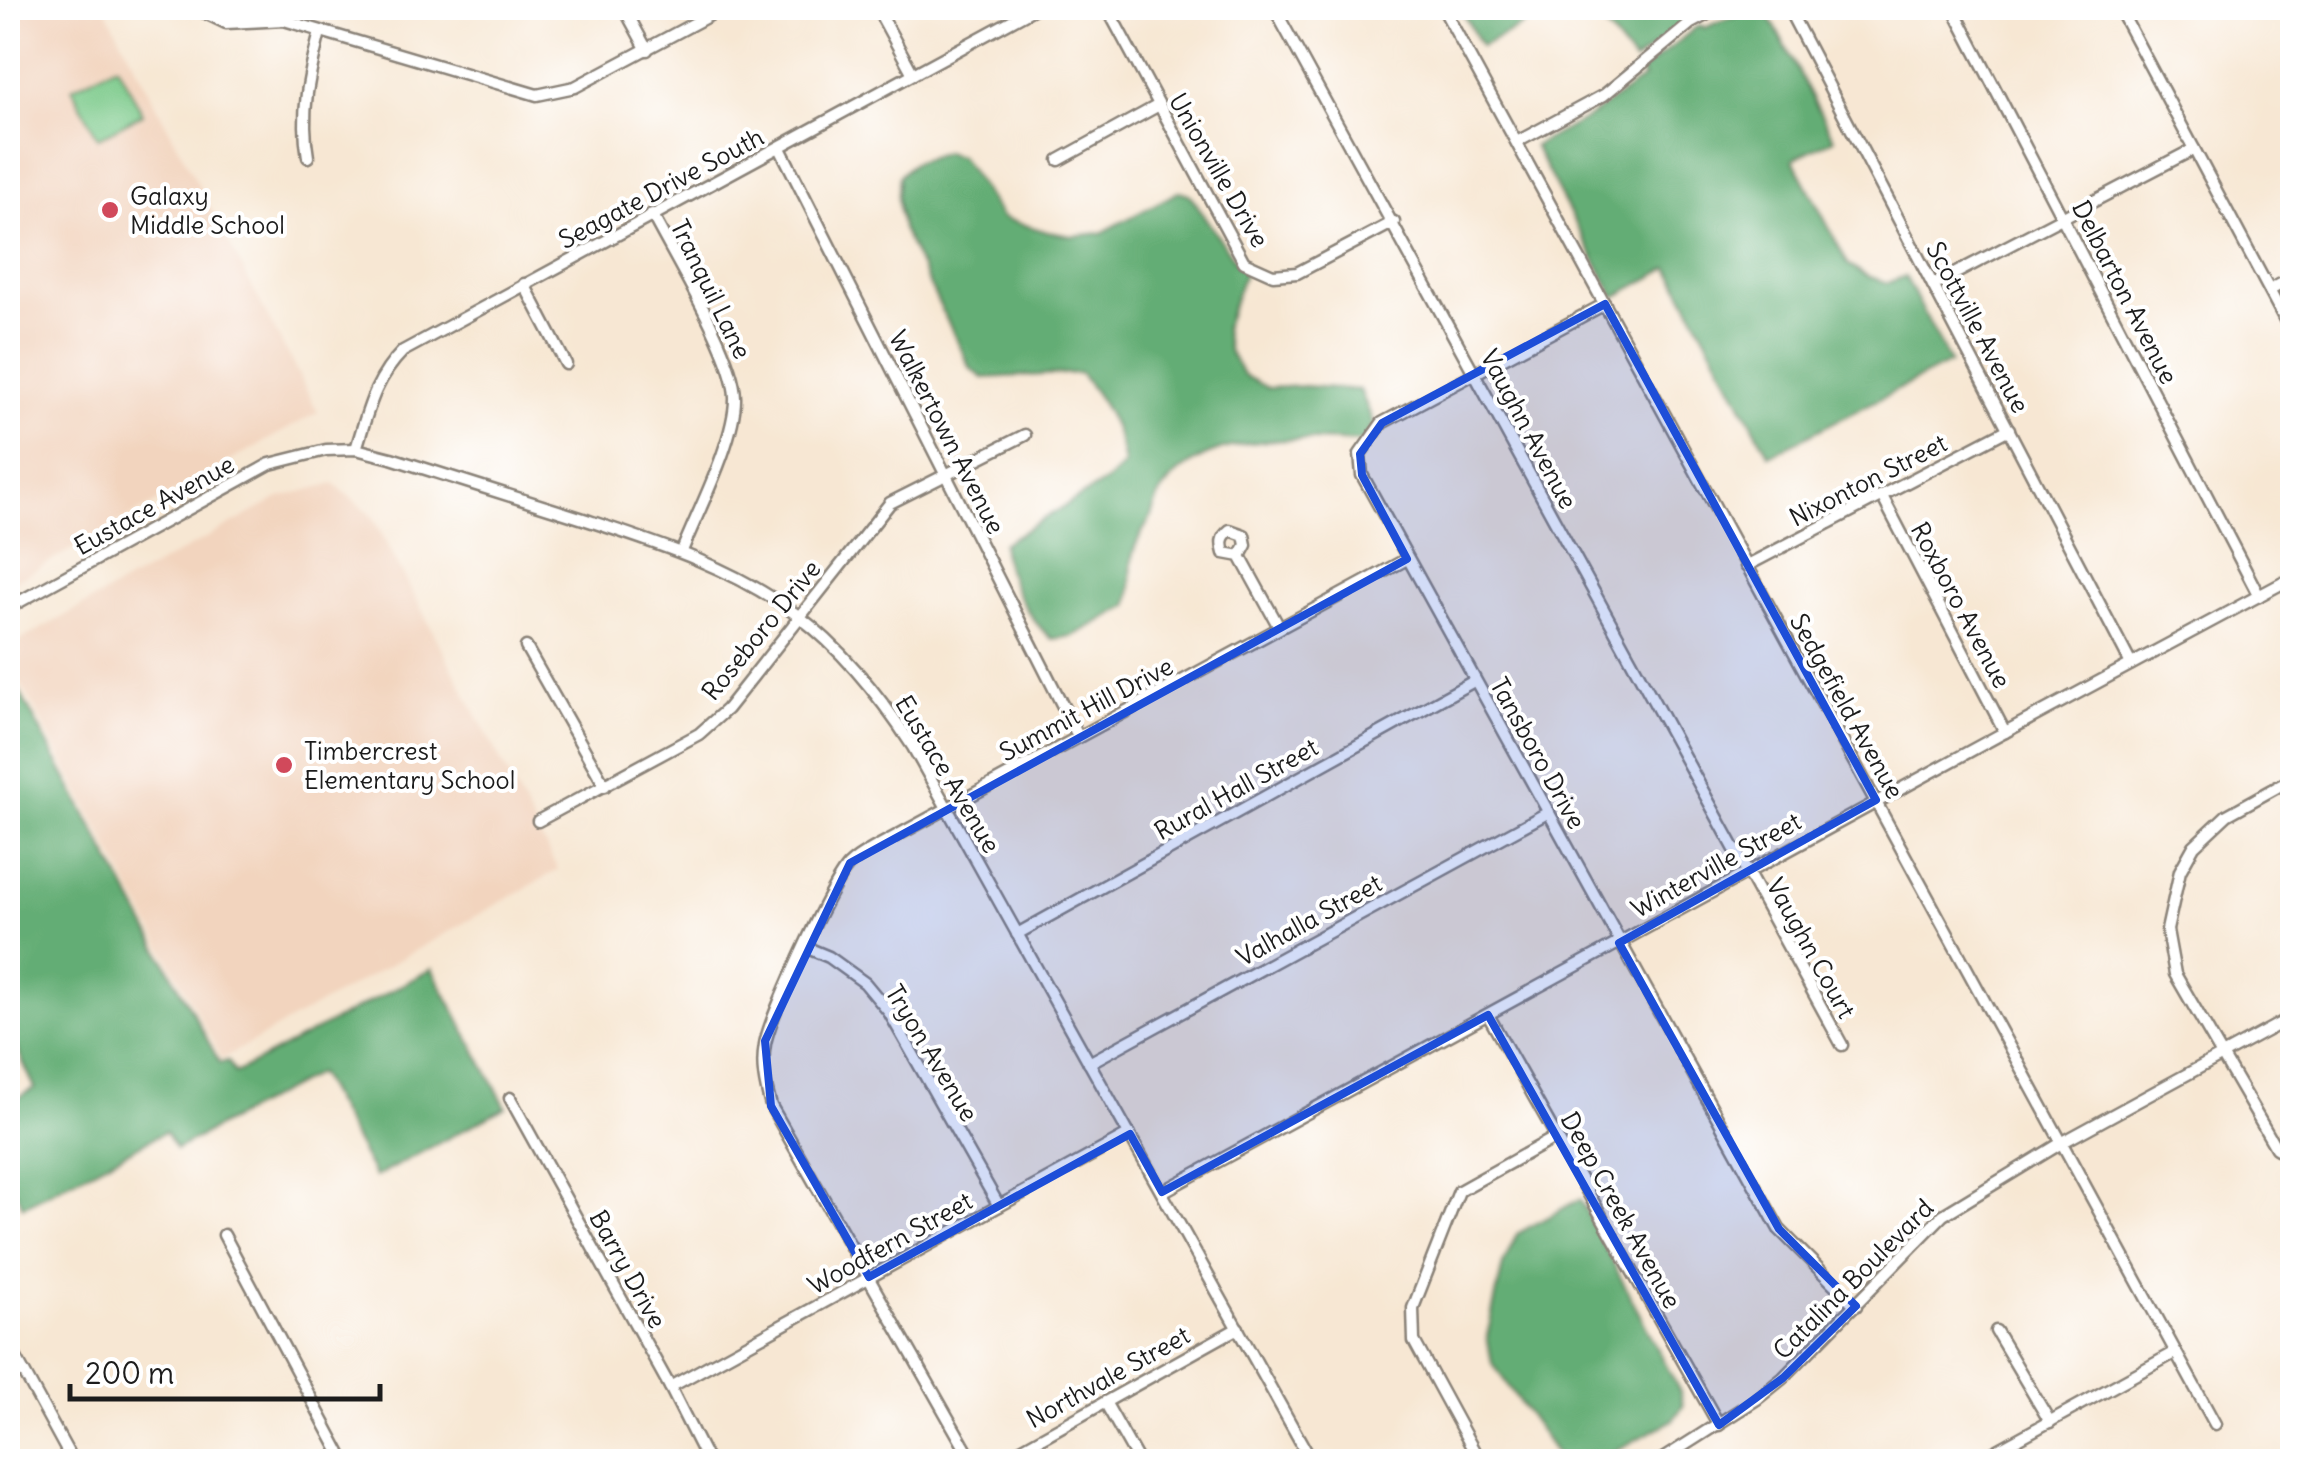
<svg xmlns="http://www.w3.org/2000/svg" width="2300" height="1469" font-family="Delius,sans-serif">
  <style>
    .built { fill: #f2d4be }
    .green { fill: #7ac989; stroke: #4b7252; stroke-width: 2.5 }
    .forest { fill: #63ad75; stroke: #406448; stroke-width: 2.5 }
    .lines { fill: none; stroke-linecap: round; stroke-linejoin: round }
    .minor-casing { stroke: #8a8278; stroke-width: 15 }
    .minor { stroke: #fff; stroke-width: 10 }
    .marked { fill: #1d4ed8; fill-opacity: 0.2; stroke: #1d4ed8; stroke-width: 8; stroke-linejoin: round }
    .poi-dot { fill: #d1495b; stroke: #fff; stroke-width: 4 }
    .labels { text-anchor: middle; dominant-baseline: central; stroke-width: 8; stroke-linejoin: round; paint-order: stroke }
    .street-label { font-size: 25px; fill: #1c1c1c; stroke: #fff }
    .poi-label { font-size: 25px; fill: #1c1c1c; stroke: #fff; text-anchor: start }
  </style>
  <rect width="100%" height="100%" fill="#fff"/>
  <filter id="ink" filterUnits="userSpaceOnUse"><feTurbulence type="fractalNoise" baseFrequency=".01" numOctaves="2"/><feDisplacementMap in="SourceGraphic" scale="20" xChannelSelector="R" yChannelSelector="G"/><feConvolveMatrix kernelMatrix="1 2 1 2 8 2 1 2 1" color-interpolation-filters="sRGB"/></filter>
  <filter id="wash" filterUnits="userSpaceOnUse"><feTurbulence type="fractalNoise" baseFrequency=".0048" numOctaves="4" result="noise"/><feDisplacementMap in="SourceGraphic" scale="40" xChannelSelector="R" yChannelSelector="G"/><feGaussianBlur stdDeviation="2.25" result="paint"/><feColorMatrix in="noise" values="0 0 0 0 0 0 0 0 0 0 0 0 0 0 0 0 0 1.4 0 .05"/><feComposite in="paint" operator="in"/></filter>
  <g filter="url(#wash)">
    <rect width="100%" height="100%" fill="#f7e7d3"/>
    <!-- built -->
    <g class="built">
      <polygon points="8,8 105,8 318,412 8,585"/>
      <polygon points="334,483 373,517 558,870 222,1059 8,660 8,647 279,498"/>
    </g>
    <!-- green -->
    <polygon class="green" points="117,65 143,114 98,138 72,88"/>
    <!-- forest -->
    <g class="forest">
      <polygon points="1460,8 1558,8 1481,46"/>
      <polygon points="1590,8 1689,8 1694,15 1634,62"/>
      <polygon points="1754,8 1765,8 1834,139 1793,159 1848,264 1867,276 1888,283 1905,276 1950,363 1769,455 1669,268 1615,297 1534,146 1589,117 1644,78 1641,72 1695,28 1701,25 1704,28"/>
      <path d="M 944,152 L 960,156 L 1002,218 L 1048,232 L 1072,236 L 1101,233 L 1180,191 L 1189,194 L 1244,274 L 1224,329 L 1228,350 L 1243,375 L 1268,388 L 1305,386 L 1360,390 L 1374,424 L 1362,442 C 1298,439 1204,430 1162,491 C 1156,499 1154,510 1150,519 C 1144,530 1136,541 1133,553 C 1129,571 1134,587 1128,606 L 1073,636 L 1052,639 C 1026,617 1005,577 1002,544 L 1108,480 L 1124,465 C 1119,427 1103,402 1080,373 L 983,378 L 971,369 L 902,229 L 897,197 L 899,176 L 913,163 Z"/>
      <polygon points="8,670 220,1063 228,1061 235,1073 432,969 506,1107 375,1177 318,1073 176,1149 165,1132 23,1206 14,1189 8,1192 8,1103 35,1088 8,1030"/>
      <polygon points="1580,1199 1680,1392 1683,1406 1673,1420 1607,1455 1592,1461 1561,1461 1492,1363 1487,1336 1503,1265 1517,1234"/>
    </g>
  </g>
  <g filter="url(#ink)">
    <g class="lines">
      <!-- minor casing -->
      <g class="minor-casing">
        <g id="minor">
          <polyline points="195,8 226,23 284,20 537,95 575,87 723,8"/>
          <polyline points="624,8 647,50"/>
          <polyline points="877,8 913,74"/>
          <polyline points="1107,8 1244,262 1273,275 1297,273 1394,222"/>
          <polyline points="1274,8 1842,1045"/>
          <polyline points="1443,8 2215,1424"/>
          <polyline points="1788,8 2131,664"/>
          <polyline points="1953,8 2259,596"/>
          <polyline points="2119,8 2292,333"/>
          <polyline points="1517,142 1604,95 1691,23 1719,8"/>
          <polyline points="780,148 1078,736"/>
          <path d="M 308,157 C 300,112 309,76 320,32"/>
          <polyline points="1059,160 1159,105"/>
          <path d="M 652,214 C 674,257 734,354 735,397 C 736,438 698,511 682,551"/>
          <polyline points="524,284 566,364"/>
          <polyline points="1933,285 2194,149"/>
          <polyline points="2270,290 2292,278"/>
          <polyline points="1605,304 1382,423 1360,454 1362,475 1779,1229 1856,1306"/>
          <path d="M 356,449 C 368,411 374,380 403,351 L 1035,8"/>
          <polyline points="1882,496 2005,732"/>
          <path d="M 1240,556 L 1224,553 C 1221,543 1221,537 1230,530 L 1244,535 L 1246,545 L 1240,556 L 1279,627"/>
          <polyline points="1746,566 2009,429"/>
          <path d="M 8,608 L 270,464 L 326,450 L 356,449 L 391,458 C 452,477 513,497 574,516 C 653,542 730,565 797,615 C 844,650 882,699 913,747 L 1312,1462"/>
          <polyline points="526,647 605,786"/>
          <polyline points="2292,779 2227,815 2194,846 2180,871 2167,930 2175,974 2276,1148 2292,1157"/>
          <polyline points="538,821 699,734 727,709 890,503 1025,435"/>
          <polyline points="1017,934 1474,681"/>
          <polyline points="805,947 829,957 865,983 889,1012 999,1206"/>
          <polyline points="1488,1015 1719,1425"/>
          <polyline points="1089,1063 1549,812"/>
          <polyline points="510,1098 670,1387 708,1462"/>
          <path d="M 1162,1192 C 1538,985 1914,780 2292,578"/>
          <polyline points="224,1235 345,1462"/>
          <polyline points="1996,1331 2050,1422"/>
          <polyline points="8,1343 73,1462"/>
          <polyline points="670,1387 1130,1134"/>
          <polyline points="1105,1402 1139,1462"/>
          <path d="M 973,1462 L 771,1106 C 765,1085 761,1066 765,1044 C 770,1016 830,886 848,866 C 855,859 865,853 874,848 L 1407,559"/>
          <polyline points="998,1462 1238,1328"/>
          <polyline points="1480,1462 1414,1341 1413,1308 1459,1191 1556,1137"/>
          <polyline points="1658,1462 1757,1399 1783,1378 1943,1215 2063,1142 2292,1017"/>
          <polyline points="1976,1462 2176,1352"/>
        </g>
      </g>
      <!-- minor -->
      <use href="#minor" class="minor"/>
    </g>
  </g>
  <!-- marked area -->
  <path class="marked" d="M 1605,304 L 1876,800 L 1619,943 L 1779,1229 L 1856,1306 L 1783,1378 L 1719,1425 L 1488,1015 L 1162,1192 L 1130,1134 L 869,1277 L 771,1106 L 765,1041 L 850,863 L 1407,559 L 1362,475 L 1360,454 L 1382,423 Z"/>
  <!-- markers -->
  <g class="poi-dot">
    <circle cx="110" cy="210" r="10"/>
    <circle cx="284" cy="765" r="10"/>
  </g>
  <g class="labels">
    <!-- street labels -->
    <g class="street-label">
      <text transform="translate(1219 170) rotate(60)">Unionville Drive</text>
      <text transform="translate(661 188) rotate(-28)">Seagate Drive South</text>
      <text transform="translate(711 289) rotate(64)">Tranquil Lane</text>
      <text transform="translate(2125 292) rotate(63)">Delbarton Avenue</text>
      <text transform="translate(1978 327) rotate(62)">Scottville Avenue</text>
      <text transform="translate(1529 429) rotate(62)">Vaughn Avenue</text>
      <text transform="translate(947 432) rotate(63)">Walkertown Avenue</text>
      <text transform="translate(1868 480) rotate(-27)">Nixonton Street</text>
      <text transform="translate(154 505) rotate(-29)">Eustace Avenue</text>
      <text transform="translate(1961 605) rotate(62)">Roxboro Avenue</text>
      <text transform="translate(761 630) rotate(-51)">Roseboro Drive</text>
      <text transform="translate(1847 706) rotate(61)">Sedgefield Avenue</text>
      <text transform="translate(1086 709) rotate(-28)">Summit Hill Drive</text>
      <text transform="translate(1538 753) rotate(61)">Tansboro Drive</text>
      <text transform="translate(948 774) rotate(59)">Eustace Avenue</text>
      <text transform="translate(1236 789) rotate(-29)">Rural Hall Street</text>
      <text transform="translate(1716 865) rotate(-29)">Winterville Street</text>
      <text transform="translate(1309 920) rotate(-29)">Valhalla Street</text>
      <text transform="translate(1811 948) rotate(61)">Vaughn Court</text>
      <text transform="translate(932 1053) rotate(59)">Tryon Avenue</text>
      <text transform="translate(1621 1210) rotate(61)">Deep Creek Avenue</text>
      <text transform="translate(890 1243) rotate(-29)">Woodfern Street</text>
      <text transform="translate(628 1269) rotate(61)">Barry Drive</text>
      <text transform="translate(1853 1279) rotate(-45)">Catalina Boulevard</text>
      <text transform="translate(1108 1377) rotate(-29)">Northvale Street</text>
    </g>
    <!-- poi labels -->
    <g class="poi-label">
      <text x="130" y="196">Galaxy<tspan x="130" dy="29">Middle School</tspan></text>
      <text x="304" y="751">Timbercrest<tspan x="304" dy="29">Elementary School</tspan></text>
    </g>
  </g>
  <!-- margin -->
  <rect width="2300" height="1469" fill="none" stroke="#fff" stroke-width="40"/>
  <!-- scale -->
  <path d="M70 1384v15h310v-15" fill="none" stroke="#1c1c1c" stroke-width="5"/>
  <text x="85" y="1384" font-size="30" fill="#1c1c1c" stroke="#ffffff" stroke-width="8" paint-order="stroke">200 m</text>
</svg>
